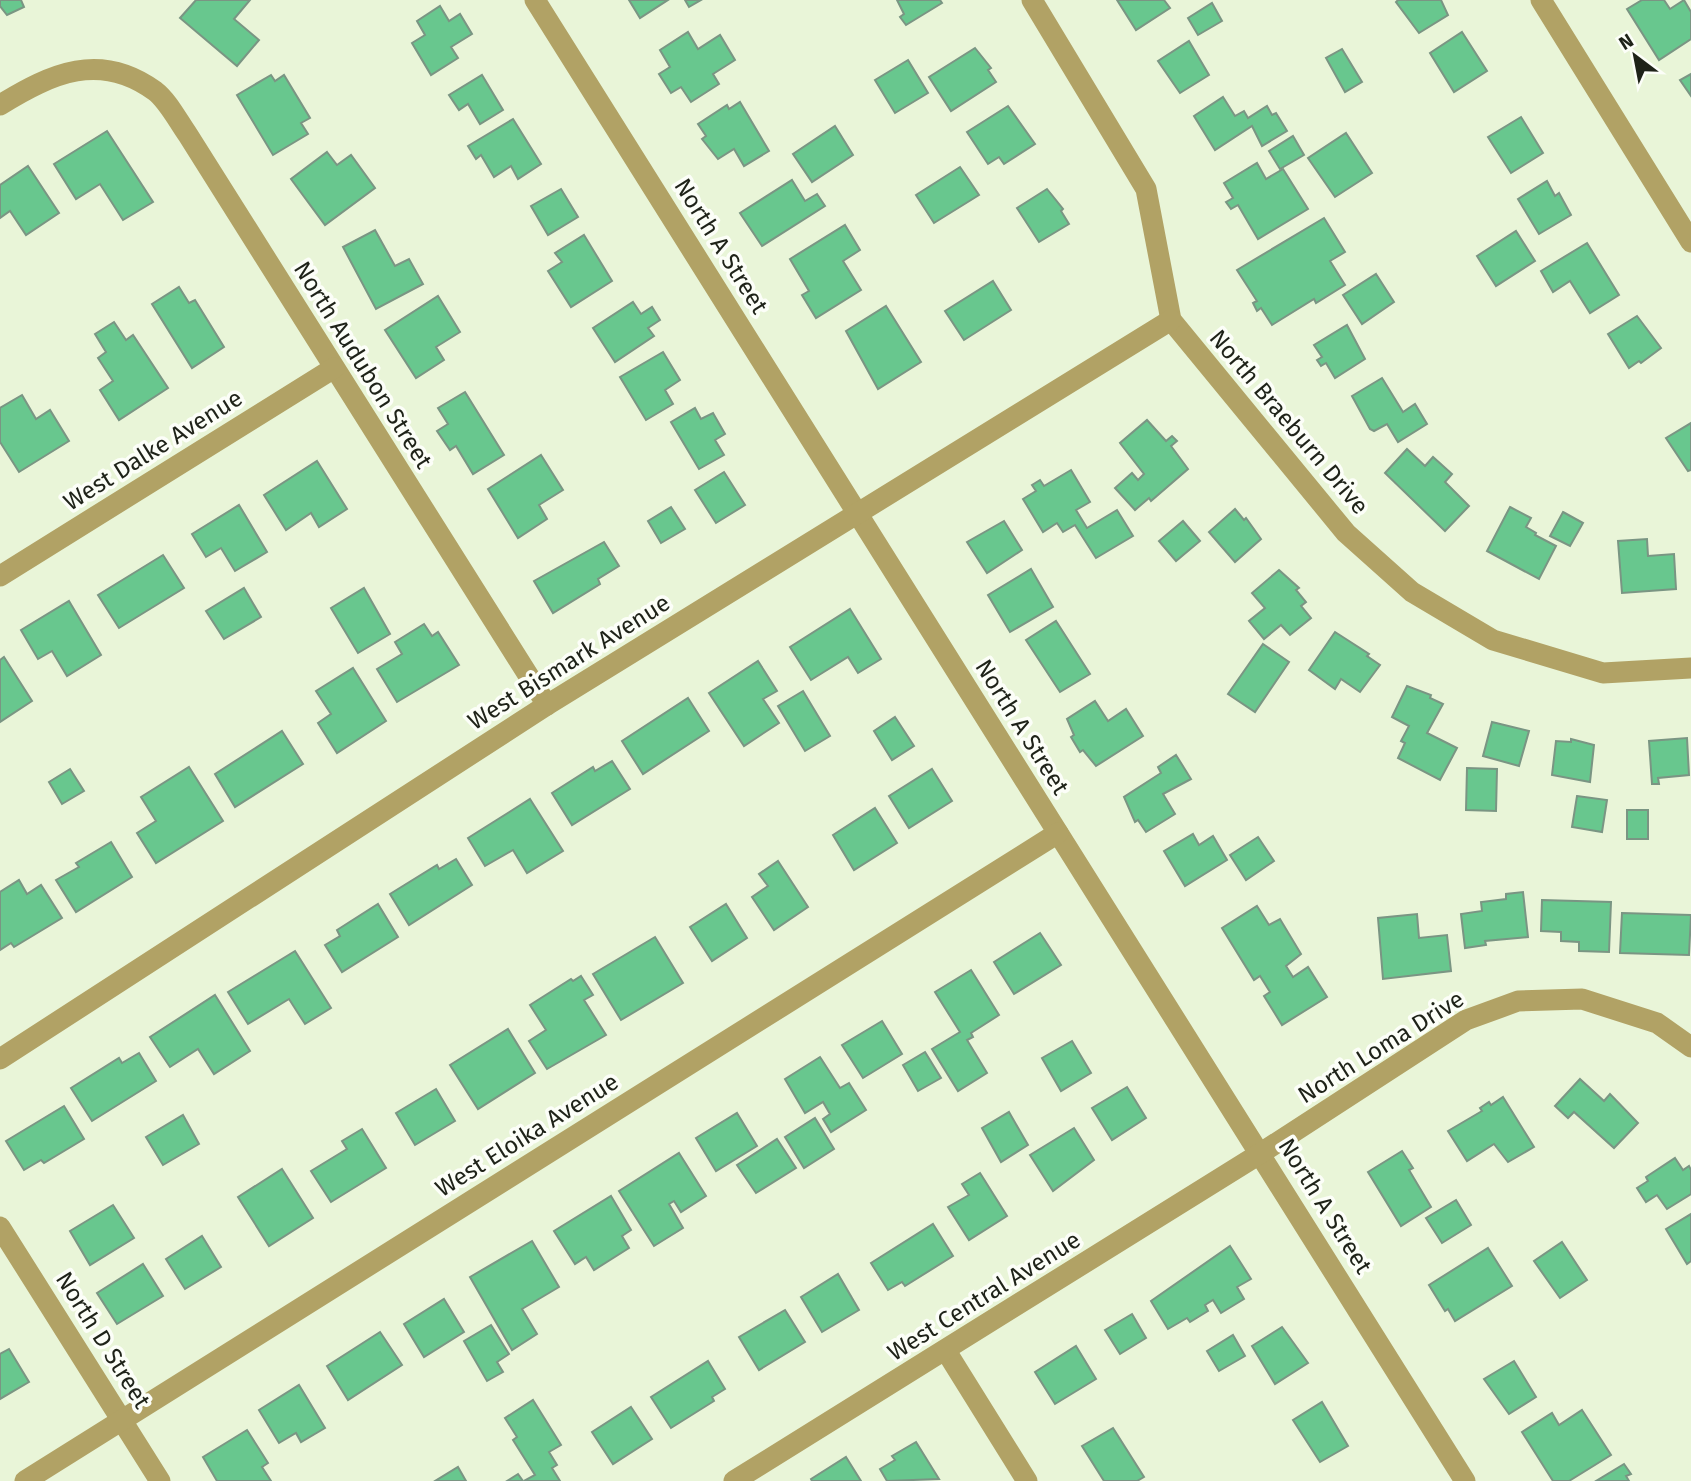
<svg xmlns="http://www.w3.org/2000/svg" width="1691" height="1481" font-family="'Fira Sans',sans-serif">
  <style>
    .building { fill: #68c78e; stroke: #7a9583; stroke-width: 2 }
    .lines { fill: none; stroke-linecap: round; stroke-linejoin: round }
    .minor { stroke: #b1a265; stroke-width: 21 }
    .labels { text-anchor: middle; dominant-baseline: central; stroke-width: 7; stroke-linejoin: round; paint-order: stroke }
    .street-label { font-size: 24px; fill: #1e2218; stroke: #fcfef8 }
  </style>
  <rect width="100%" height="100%" fill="#e9f5d8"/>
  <!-- building -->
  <g class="building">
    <polygon points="0,0 21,0 24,7 7,15 0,6"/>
    <polygon points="196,0 250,0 234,19 259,40 237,66 180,18"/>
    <polygon points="629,0 668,0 640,18"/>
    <polygon points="685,0 701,0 689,7"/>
    <polygon points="897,0 940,0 942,3 906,25 900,17 904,14"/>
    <polygon points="1117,0 1164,0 1170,8 1136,30"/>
    <polygon points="1398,0 1441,0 1448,15 1419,33 1396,2"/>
    <polygon points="1642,0 1664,0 1670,9 1684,0 1691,12 1691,39 1659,60 1627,9"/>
    <polygon points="1212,3 1222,21 1198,35 1188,18"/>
    <polygon points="440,6 449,21 460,14 472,34 451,47 458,58 431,75 412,43 425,35 417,21"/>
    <polygon points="688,32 698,49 720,35 735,60 713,74 719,84 691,102 681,87 671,93 659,74 670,67 660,50"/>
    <polygon points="1462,32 1487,71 1454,92 1430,53"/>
    <polygon points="1189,41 1209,75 1180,93 1158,61"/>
    <polygon points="975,48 991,68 988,70 996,82 951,111 929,77"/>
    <polygon points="1342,49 1362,82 1345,92 1326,58"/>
    <polygon points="908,60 928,93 895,113 875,80"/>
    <polygon points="1691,74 1691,96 1680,80"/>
    <polygon points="271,75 275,81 284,75 310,118 301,123 308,134 273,155 237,95"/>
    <polygon points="482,75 503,110 480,124 468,104 459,110 449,95"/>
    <polygon points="1223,97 1235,116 1244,111 1248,118 1267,106 1272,115 1276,113 1287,131 1262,146 1252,126 1215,150 1194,116"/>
    <polygon points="740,102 769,151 744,166 734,149 718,159 702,139 706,136 698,124 727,105 729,109"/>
    <polygon points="1008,106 1035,144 1004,164 999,157 988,164 967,132"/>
    <polygon points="1521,117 1543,153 1511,173 1488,137"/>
    <polygon points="513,119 541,164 518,179 511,166 494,177 481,155 476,159 468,146"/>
    <polygon points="835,126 853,155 812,182 793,154"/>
    <polygon points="107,131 153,202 123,220 100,184 76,199 54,164"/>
    <polygon points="1346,133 1372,173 1335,197 1308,158"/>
    <polygon points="1293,136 1304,155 1280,169 1269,151"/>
    <polygon points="327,152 337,165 351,155 375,188 325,225 291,179"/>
    <polygon points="1257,163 1266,179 1283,169 1308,209 1258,239 1238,205 1231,209 1226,202 1233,198 1224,183"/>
    <polygon points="28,166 59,213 26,235 10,211 0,218 0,185"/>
    <polygon points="960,167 979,195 934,223 916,195"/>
    <polygon points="792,180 805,201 817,194 825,206 762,246 740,213"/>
    <polygon points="1547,181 1555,196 1559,193 1571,215 1539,234 1518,199"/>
    <polygon points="561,189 578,217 548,235 531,206"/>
    <polygon points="1047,189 1063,209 1061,211 1069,224 1039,242 1017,208"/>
    <polygon points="1324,218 1345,252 1330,261 1345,285 1316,303 1314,299 1272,325 1261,308 1257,311 1253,303 1257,301 1237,270"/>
    <polygon points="845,225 860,250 843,261 861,290 816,318 802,295 809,291 790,259"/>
    <polygon points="375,230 395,266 409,259 423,284 376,309 343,247"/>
    <polygon points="1516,231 1535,261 1496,286 1477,256"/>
    <polygon points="584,235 612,281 571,307 548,271 562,262 555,253"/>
    <polygon points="1587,243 1619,295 1590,313 1570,281 1553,292 1541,271"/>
    <polygon points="1376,274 1394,302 1362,324 1343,295"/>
    <polygon points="993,281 1011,310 964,340 945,311"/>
    <polygon points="179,287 189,303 195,300 224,347 192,368 152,304"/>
    <polygon points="438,296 460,332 436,347 444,360 416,378 385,330"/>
    <polygon points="633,302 641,314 652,307 660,320 648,328 654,336 615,362 593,328"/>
    <polygon points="886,306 921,362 878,389 846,331"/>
    <polygon points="1637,316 1661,348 1641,363 1639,361 1629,368 1608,334"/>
    <polygon points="114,322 126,340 133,335 168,388 119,420 100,390 113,381 98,358 106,352 95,334"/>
    <polygon points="1347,325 1365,359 1335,378 1326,363 1321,366 1317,360 1322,357 1314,345"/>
    <polygon points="663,352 680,380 665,390 673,404 646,420 620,377"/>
    <polygon points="1382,378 1403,412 1415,404 1427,424 1398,442 1387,424 1374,431 1370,429 1352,396"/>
    <polygon points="465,392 504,455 473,474 456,446 450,450 437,431 448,424 438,408"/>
    <polygon points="22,395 36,419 50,410 69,441 19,472 0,442 0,408"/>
    <polygon points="695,408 701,419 713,413 725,434 715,440 724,455 699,469 671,422"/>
    <polygon points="1147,420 1166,441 1172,436 1177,441 1171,446 1188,469 1151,501 1149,498 1135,510 1115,488 1132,473 1138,480 1144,474 1120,443"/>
    <polygon points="1691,423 1691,470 1688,471 1666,438"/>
    <polygon points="1407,449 1425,466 1433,457 1452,474 1445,482 1469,506 1445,531 1385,473"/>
    <polygon points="541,455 563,490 539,505 547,519 518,538 488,489"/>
    <polygon points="317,461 347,509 319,527 311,513 286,530 264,495"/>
    <polygon points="1071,470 1090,502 1076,510 1087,528 1117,510 1133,536 1096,558 1075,525 1063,532 1057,523 1043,532 1023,499 1036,491 1032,485 1040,480 1044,486"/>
    <polygon points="724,472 745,505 716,523 695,490"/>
    <polygon points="239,505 267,552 235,571 221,548 206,557 192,534"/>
    <polygon points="671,507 685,529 661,543 648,521"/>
    <polygon points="1510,507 1531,518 1526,527 1536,533 1535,535 1556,546 1539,579 1487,551"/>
    <polygon points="1235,509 1244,520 1246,518 1261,539 1235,562 1209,532"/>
    <polygon points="1563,512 1583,523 1570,546 1550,536"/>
    <polygon points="1004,521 1022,550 987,573 967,542"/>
    <polygon points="1183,521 1200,541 1176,561 1159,541"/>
    <polygon points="1647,539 1648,556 1674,554 1676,589 1622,593 1618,541"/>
    <polygon points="604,542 619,566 598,579 600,584 553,613 534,581"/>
    <polygon points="163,555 184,588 119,628 98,595"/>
    <polygon points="1031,569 1053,607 1010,632 988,595"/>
    <polygon points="1279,570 1299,588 1296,590 1306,602 1301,606 1311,618 1290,635 1281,625 1264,639 1249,621 1265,608 1252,593"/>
    <polygon points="244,588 261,617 224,639 206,611"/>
    <polygon points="364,588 390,634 358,653 331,608"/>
    <polygon points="69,601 101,655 67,676 52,651 38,659 21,630"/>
    <polygon points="850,609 881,659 858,673 848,657 811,680 790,647"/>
    <polygon points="1056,621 1090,674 1060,692 1026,640"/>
    <polygon points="424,624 432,636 438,632 459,665 397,702 377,669 402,654 395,642"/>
    <polygon points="1335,632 1369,654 1367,656 1380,665 1360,692 1341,679 1335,689 1309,670"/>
    <polygon points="1263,644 1289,662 1255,712 1228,694"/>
    <polygon points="4,657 32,701 0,722 0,660"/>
    <polygon points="758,661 777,691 763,699 779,723 744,746 709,693"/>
    <polygon points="353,668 386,721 337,753 318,723 331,714 316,691"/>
    <polygon points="1407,686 1431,695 1430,698 1443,704 1427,733 1457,748 1440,780 1398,758 1405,743 1401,741 1409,726 1392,717"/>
    <polygon points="803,691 830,736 805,751 778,706"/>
    <polygon points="688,698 709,731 643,774 622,741"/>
    <polygon points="1095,701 1108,721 1126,709 1143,736 1096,766 1083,750 1080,752 1071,737 1074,735 1067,719"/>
    <polygon points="895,717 914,746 892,760 874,731"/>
    <polygon points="1492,722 1529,731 1519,766 1483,756"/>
    <polygon points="282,731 303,764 235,807 215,774"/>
    <polygon points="1687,738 1689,775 1658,778 1659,784 1652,784 1649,741"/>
    <polygon points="1571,739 1594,745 1590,782 1552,775 1556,741 1571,742"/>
    <polygon points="1176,755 1191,779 1163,794 1175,814 1146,832 1138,820 1135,822 1124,797 1161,773 1158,767"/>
    <polygon points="612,761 630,789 572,825 552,793 593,767 595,771"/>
    <polygon points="189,767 223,821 156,863 137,833 156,821 141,797"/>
    <polygon points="1467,768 1497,769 1496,811 1466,810"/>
    <polygon points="70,769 84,791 62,804 49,782"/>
    <polygon points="932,769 952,801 909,828 889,796"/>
    <polygon points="1577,796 1607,800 1602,832 1572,827"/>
    <polygon points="530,799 563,851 527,873 513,850 485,866 468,838"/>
    <polygon points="875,808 897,843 854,870 833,835"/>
    <rect x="1627" y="810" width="21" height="29"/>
    <polygon points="1193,834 1199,845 1213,836 1227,860 1185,886 1164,851"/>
    <polygon points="1258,837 1274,861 1246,880 1230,855"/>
    <polygon points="111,842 132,877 76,912 56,880 79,867 76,863"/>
    <polygon points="456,859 472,885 409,925 390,894 437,865 439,869"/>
    <polygon points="778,861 808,907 774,930 752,897 768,886 759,874"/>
    <polygon points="19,880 27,894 41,885 62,918 14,947 11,943 0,950 0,892"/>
    <polygon points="1523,892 1528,937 1485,941 1486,945 1465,948 1461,914 1482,911 1481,902 1506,899 1506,894"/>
    <polygon points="1542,900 1611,902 1609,952 1579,951 1579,942 1561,941 1561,932 1541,931"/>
    <polygon points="378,904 398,937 342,972 325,945 340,936 337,930"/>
    <polygon points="726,904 747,938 712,961 690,927"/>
    <polygon points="1257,906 1269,925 1280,919 1301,954 1286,966 1293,977 1308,967 1327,997 1282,1025 1264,996 1270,992 1260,976 1254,980 1222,928"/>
    <polygon points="1622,913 1691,915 1689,955 1620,953"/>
    <polygon points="1417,914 1419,938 1447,935 1451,971 1383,979 1378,918"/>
    <polygon points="1040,933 1061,965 1014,994 994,962"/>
    <polygon points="655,937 683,983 621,1020 593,974"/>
    <polygon points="295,951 331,1008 305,1024 289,999 248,1024 228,992"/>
    <polygon points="971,970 999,1015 971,1033 973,1037 967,1040 987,1073 958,1091 932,1049 960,1032 935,992"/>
    <polygon points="581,976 593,995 584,1000 606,1035 547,1069 529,1041 546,1030 530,1005 571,979 573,981"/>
    <polygon points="215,995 250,1051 214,1074 198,1049 170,1067 150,1037"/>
    <polygon points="882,1021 902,1054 863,1078 842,1045"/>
    <polygon points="508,1029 535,1073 478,1109 450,1065"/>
    <polygon points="1072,1041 1091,1073 1061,1091 1042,1058"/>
    <polygon points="925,1052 941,1078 918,1091 903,1065"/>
    <polygon points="139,1053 156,1081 92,1121 71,1088 119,1058 122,1063"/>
    <polygon points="820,1057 840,1088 849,1083 866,1110 831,1132 823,1119 830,1114 823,1102 805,1113 785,1079"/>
    <polygon points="1580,1079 1604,1101 1610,1094 1638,1123 1614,1148 1574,1112 1568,1118 1555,1106"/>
    <polygon points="1127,1087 1146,1118 1112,1140 1092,1108"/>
    <polygon points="436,1089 455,1121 415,1145 396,1113"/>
    <polygon points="1503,1097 1534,1147 1508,1162 1494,1144 1467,1161 1448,1131 1482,1111 1480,1108 1489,1102 1491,1105"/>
    <polygon points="64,1106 84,1139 44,1163 41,1160 24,1170 6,1141"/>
    <polygon points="1009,1112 1028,1145 1001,1162 982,1128"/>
    <polygon points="737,1113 757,1146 716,1171 696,1138"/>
    <polygon points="183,1115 199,1144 163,1165 146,1137"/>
    <polygon points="815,1118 834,1149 804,1168 785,1137"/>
    <polygon points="1074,1128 1094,1160 1053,1191 1030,1155"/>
    <polygon points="362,1129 386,1168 331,1202 311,1171 347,1149 342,1141"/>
    <polygon points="777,1139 796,1168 756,1193 737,1165"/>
    <polygon points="1402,1151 1413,1168 1409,1170 1431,1207 1401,1226 1368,1172"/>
    <polygon points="679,1153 706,1196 681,1212 674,1201 669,1204 683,1228 654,1246 619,1191"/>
    <polygon points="1675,1158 1683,1170 1689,1166 1691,1170 1691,1194 1667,1209 1657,1195 1646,1202 1637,1188 1648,1181 1646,1177"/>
    <polygon points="282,1169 313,1218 269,1246 238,1197"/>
    <polygon points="980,1173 1007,1216 969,1240 948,1207 969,1195 962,1184"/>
    <polygon points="611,1196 631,1230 622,1236 629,1248 594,1270 586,1257 575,1264 554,1231"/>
    <polygon points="1456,1200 1471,1225 1442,1243 1426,1218"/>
    <polygon points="113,1205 134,1238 90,1265 70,1231"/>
    <polygon points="1691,1214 1691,1261 1687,1264 1666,1229"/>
    <polygon points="933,1224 953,1256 905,1286 902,1282 888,1290 871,1263"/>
    <polygon points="202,1236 221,1267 185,1289 166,1259"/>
    <polygon points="532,1241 559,1287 522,1309 537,1334 512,1350 470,1277"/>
    <polygon points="1562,1242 1587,1280 1560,1298 1534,1261"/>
    <polygon points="1230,1246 1251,1279 1237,1287 1244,1299 1221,1313 1213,1300 1205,1305 1208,1311 1190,1322 1187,1318 1168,1329 1151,1301"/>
    <polygon points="1488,1248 1512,1286 1455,1321 1448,1309 1445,1311 1429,1285"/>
    <polygon points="143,1264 163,1296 117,1324 97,1293"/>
    <polygon points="838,1274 859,1310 822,1332 801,1297"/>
    <polygon points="444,1299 464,1332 424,1357 404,1324"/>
    <polygon points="785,1310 805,1342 759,1370 739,1337"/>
    <polygon points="1132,1314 1146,1338 1120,1354 1105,1330"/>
    <polygon points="491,1325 509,1354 497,1362 503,1372 487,1381 464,1341"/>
    <polygon points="1282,1327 1308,1363 1275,1384 1252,1346"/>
    <polygon points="380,1332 402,1365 348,1400 327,1366"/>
    <polygon points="1233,1335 1245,1356 1219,1371 1207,1351"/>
    <polygon points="1076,1346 1096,1379 1055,1404 1035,1372"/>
    <polygon points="9,1349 29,1382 0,1399 0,1354"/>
    <polygon points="708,1361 725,1389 712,1397 714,1401 671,1428 651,1397"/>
    <polygon points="1514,1361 1536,1397 1509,1414 1484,1379"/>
    <polygon points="299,1385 325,1428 301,1442 296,1433 279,1443 259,1410"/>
    <polygon points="533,1400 561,1445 549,1452 557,1465 552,1468 560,1481 524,1481 535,1475 513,1440 517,1437 505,1418"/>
    <polygon points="1322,1402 1348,1446 1320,1462 1293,1420"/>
    <polygon points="631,1407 652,1439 613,1464 592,1432"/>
    <polygon points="1582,1410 1611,1455 1569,1481 1553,1481 1522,1432 1552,1413 1559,1425"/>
    <polygon points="1113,1428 1144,1477 1137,1481 1104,1481 1082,1446"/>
    <polygon points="247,1430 268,1463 262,1467 271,1481 217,1481 203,1457"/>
    <polygon points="916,1442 939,1479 887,1481 880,1469 895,1460 892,1456"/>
    <polygon points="846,1457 861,1481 812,1481 811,1479"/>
    <polygon points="1624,1464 1631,1474 1626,1476 1629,1481 1596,1481"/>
    <polygon points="458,1467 466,1481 435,1481"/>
    <polygon points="518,1474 523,1481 507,1481"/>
  </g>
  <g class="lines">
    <!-- minor -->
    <g class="minor">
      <polyline points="535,0 1465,1481"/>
      <polyline points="1032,0 1146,189 1171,320 1346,533 1412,592 1493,640 1603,673 1691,668"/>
      <polyline points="1541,0 1691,242"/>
      <path d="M 0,105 C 52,73 100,51 155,91 C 168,101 178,121 188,135 L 547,705"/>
      <polyline points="0,576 334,368"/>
      <polyline points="0,1059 547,705 1171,320"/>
      <polyline points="0,1227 160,1481"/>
      <polyline points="946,1351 1027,1481"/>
      <polyline points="25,1481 1058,833"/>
      <polyline points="734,1481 1261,1153 1466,1020 1518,1001 1582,999 1657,1023 1691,1047"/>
    </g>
  </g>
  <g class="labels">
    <!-- street labels -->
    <g class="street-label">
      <text transform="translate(721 246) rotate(58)">North A Street</text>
      <text transform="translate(363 365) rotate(58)">North Audubon Street</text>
      <text transform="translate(1289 422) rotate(50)">North Braeburn Drive</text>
      <text transform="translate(153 450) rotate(-32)">West Dalke Avenue</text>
      <text transform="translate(569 662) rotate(-32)">West Bismark Avenue</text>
      <text transform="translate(1022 727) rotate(58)">North A Street</text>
      <text transform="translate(1381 1047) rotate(-32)">North Loma Drive</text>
      <text transform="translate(527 1135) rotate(-32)">West Eloika Avenue</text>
      <text transform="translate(1325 1206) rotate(58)">North A Street</text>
      <text transform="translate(984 1296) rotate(-32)">West Central Avenue</text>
      <text transform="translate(103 1340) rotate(58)">North D Street</text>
    </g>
  </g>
  <!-- north arrow -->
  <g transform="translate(1635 56) rotate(328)" stroke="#fcfef8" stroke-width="5" paint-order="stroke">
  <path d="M0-5L12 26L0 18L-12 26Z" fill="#1e2218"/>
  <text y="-10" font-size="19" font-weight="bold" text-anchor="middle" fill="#1e2218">N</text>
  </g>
</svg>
